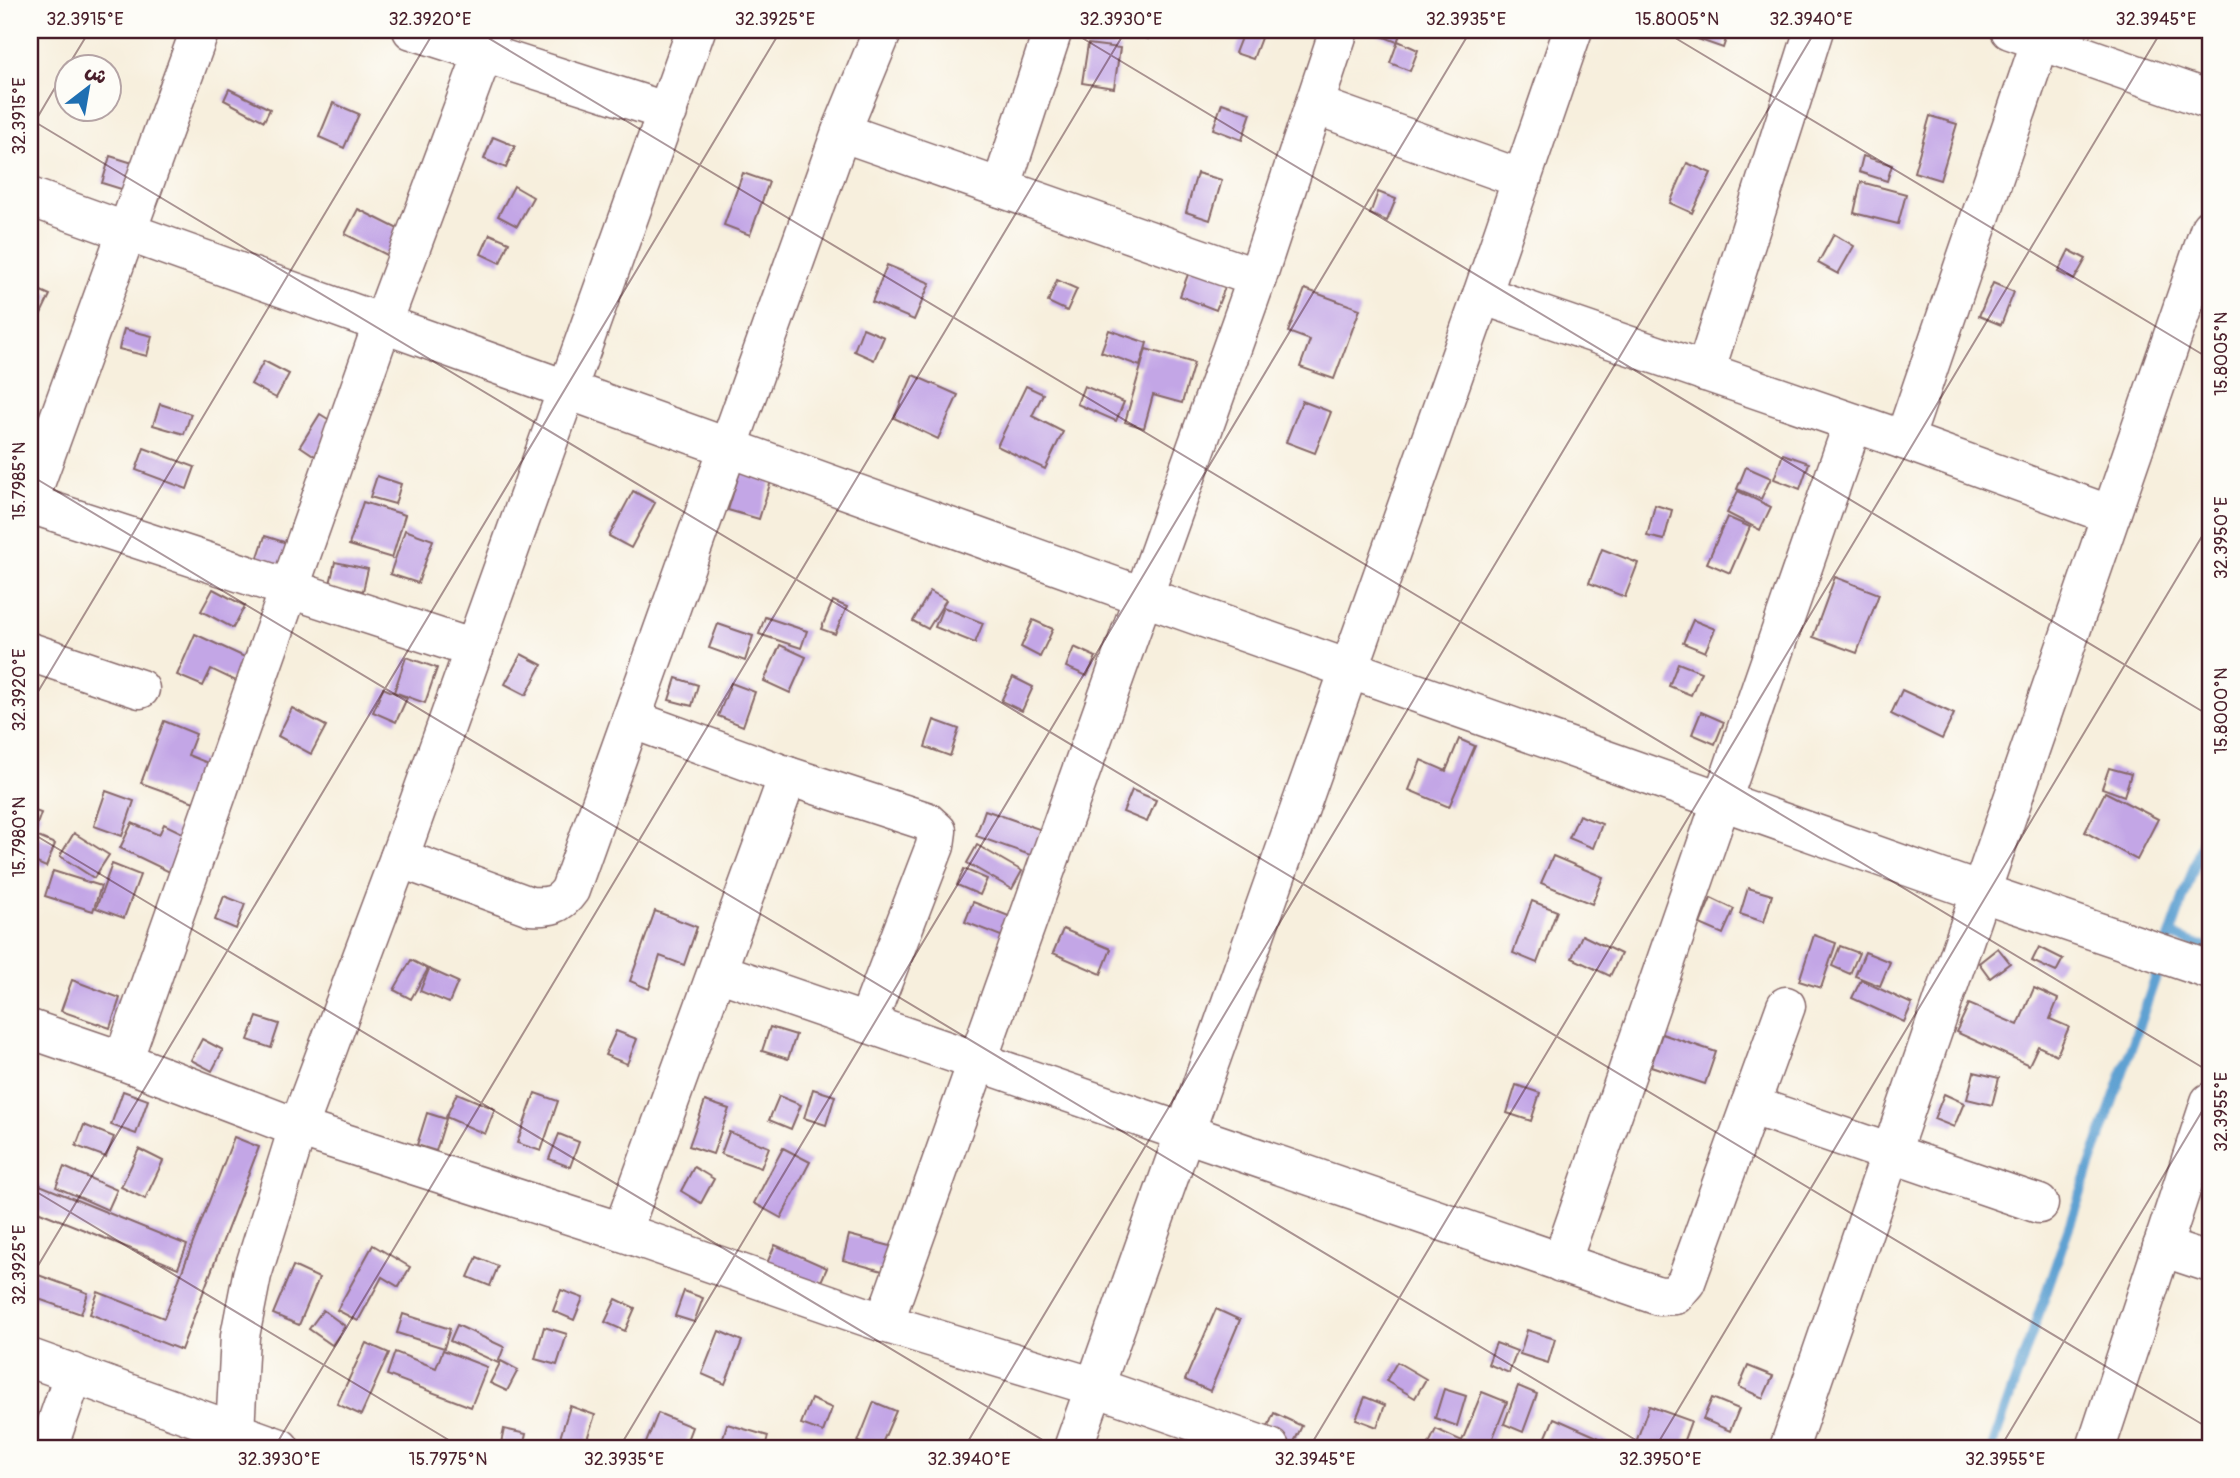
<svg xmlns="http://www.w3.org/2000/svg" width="2240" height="1478" font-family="Pangolin,'Playpen Sans Arabic',sans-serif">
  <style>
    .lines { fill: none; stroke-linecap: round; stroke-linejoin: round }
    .stream { stroke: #5ea1d2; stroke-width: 10 }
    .building { fill: #c3a6e6 }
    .minor-casing { stroke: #876869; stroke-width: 41 }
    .major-casing { stroke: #876869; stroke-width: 41 }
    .minor { stroke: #fff; stroke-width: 38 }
    .major { stroke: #fff; stroke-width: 38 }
    .ticks { fill: none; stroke: #4a1f2b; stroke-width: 2; stroke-opacity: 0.45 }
    .neatline { fill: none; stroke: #4a1f2b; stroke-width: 2.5 }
    .ticks-label { font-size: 18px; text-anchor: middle; fill: #4a1f2b }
  </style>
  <rect width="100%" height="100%" fill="#fdfcf7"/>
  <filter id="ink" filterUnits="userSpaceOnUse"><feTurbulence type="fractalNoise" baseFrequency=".0143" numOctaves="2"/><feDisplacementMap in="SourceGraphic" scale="14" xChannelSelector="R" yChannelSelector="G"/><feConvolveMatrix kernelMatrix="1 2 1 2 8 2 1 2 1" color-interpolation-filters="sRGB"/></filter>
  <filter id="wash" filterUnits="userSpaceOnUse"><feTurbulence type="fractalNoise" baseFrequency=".00686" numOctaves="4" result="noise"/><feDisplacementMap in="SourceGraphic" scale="28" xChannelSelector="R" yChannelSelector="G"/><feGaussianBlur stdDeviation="1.57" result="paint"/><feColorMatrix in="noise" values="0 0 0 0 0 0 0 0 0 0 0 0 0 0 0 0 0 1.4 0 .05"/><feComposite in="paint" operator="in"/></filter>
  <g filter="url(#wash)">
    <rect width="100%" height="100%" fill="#f7efdd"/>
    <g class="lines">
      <!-- stream -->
      <g class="stream">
        <polyline points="2171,935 2210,949"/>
        <polyline points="1992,1448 2210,821"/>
      </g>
    </g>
    <g id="blocks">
      <!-- building -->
      <g class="building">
        <polygon points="1120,30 1151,30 1148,39"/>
        <polygon points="1244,30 1264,30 1253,59 1235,53"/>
        <polygon points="1375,30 1402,30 1397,42 1374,33"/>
        <polygon points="1672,30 1729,30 1723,48"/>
        <polygon points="1398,41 1418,50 1410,71 1390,63"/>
        <polygon points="1088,44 1120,48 1114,88 1082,83"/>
        <polygon points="229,89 270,109 264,121 224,100"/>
        <polygon points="333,103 359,114 344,148 319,137"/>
        <polygon points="1222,103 1251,113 1242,140 1213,129"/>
        <polygon points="1930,116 1957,124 1940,180 1914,172"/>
        <polygon points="493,137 515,146 506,168 484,159"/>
        <polygon points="110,156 139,165 131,192 102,183"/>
        <polygon points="1863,156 1892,165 1887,181 1859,172"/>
        <polygon points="1687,163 1711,173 1692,213 1670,203"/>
        <polygon points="743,173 769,182 750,235 724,225"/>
        <polygon points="1197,173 1222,180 1210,220 1186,212"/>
        <polygon points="1861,182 1906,194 1898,224 1854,213"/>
        <polygon points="514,186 533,197 517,226 498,216"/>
        <polygon points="1378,192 1396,199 1387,221 1370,214"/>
        <polygon points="358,209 402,231 389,256 345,234"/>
        <polygon points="490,234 509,242 500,263 481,254"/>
        <polygon points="1834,234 1854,246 1838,274 1818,263"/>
        <polygon points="1197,250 1234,264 1216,310 1180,296"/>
        <polygon points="2069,250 2086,259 2074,280 2058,272"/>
        <polygon points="887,265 930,283 914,320 872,302"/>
        <polygon points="1057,280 1077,289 1067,311 1048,302"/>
        <polygon points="1993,283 2014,292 2001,325 1979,316"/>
        <polygon points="30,286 50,295 36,324 30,321"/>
        <polygon points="1305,289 1360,309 1334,379 1300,367 1310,340 1288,332"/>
        <polygon points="863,328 884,337 874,360 854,351"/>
        <polygon points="124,329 152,336 147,356 119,349"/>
        <polygon points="1109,330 1147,343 1140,366 1101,352"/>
        <polygon points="1146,349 1194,363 1182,403 1153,395 1144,428 1125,422"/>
        <polygon points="264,361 289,374 276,398 251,384"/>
        <polygon points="913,375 958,395 938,439 894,418"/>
        <polygon points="1026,386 1043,394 1032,416 1063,432 1045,469 997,446"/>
        <polygon points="1084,386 1124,402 1116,421 1077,404"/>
        <polygon points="1302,401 1331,412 1315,453 1286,442"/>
        <polygon points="160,404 191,414 184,434 153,425"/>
        <polygon points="320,414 336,424 315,456 300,446"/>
        <polygon points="144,448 195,467 187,489 136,470"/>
        <polygon points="1783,454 1809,463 1800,489 1774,479"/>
        <polygon points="1746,467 1771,478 1761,499 1737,489"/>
        <polygon points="740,471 771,481 759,519 728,510"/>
        <polygon points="377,476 401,484 395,504 370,497"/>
        <polygon points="633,491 655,503 631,548 609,536"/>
        <polygon points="1738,491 1771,507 1760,530 1727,513"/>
        <polygon points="363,502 405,515 392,558 349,545"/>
        <polygon points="1655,505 1672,510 1664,540 1647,536"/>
        <polygon points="1727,517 1750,527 1730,573 1707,563"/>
        <polygon points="405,530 433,540 418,583 390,574"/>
        <polygon points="265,536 290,544 282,568 257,560"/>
        <polygon points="1602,549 1638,563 1625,597 1589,583"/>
        <polygon points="335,562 368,569 363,591 330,584"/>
        <polygon points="1835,577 1879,594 1857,653 1813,637"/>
        <polygon points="213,589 245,606 233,628 201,611"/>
        <polygon points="930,591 946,600 928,629 913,621"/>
        <polygon points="833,601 847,607 835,634 821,629"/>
        <polygon points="943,607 983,623 975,643 935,627"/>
        <polygon points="765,617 807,631 801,648 759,634"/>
        <polygon points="1033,620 1053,629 1040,657 1021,647"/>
        <polygon points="1693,620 1715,629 1705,652 1683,643"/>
        <polygon points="718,624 753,636 745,661 709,648"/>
        <polygon points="195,634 249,659 238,682 211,669 203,686 177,675"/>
        <polygon points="780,645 806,657 790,693 764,681"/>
        <polygon points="1074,647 1096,657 1087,676 1066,667"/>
        <polygon points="521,654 542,665 526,695 505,684"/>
        <polygon points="406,657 437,668 425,703 394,692"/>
        <polygon points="1678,663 1701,672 1691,695 1669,686"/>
        <polygon points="1013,677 1033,687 1022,711 1001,701"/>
        <polygon points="676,678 698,685 692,706 669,700"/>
        <polygon points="731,683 755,692 743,726 718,716"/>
        <polygon points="383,688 407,698 396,722 373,712"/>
        <polygon points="1902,690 1954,714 1942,739 1891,714"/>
        <polygon points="292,708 326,726 311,754 278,736"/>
        <polygon points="1701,712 1724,722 1715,744 1692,734"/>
        <polygon points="934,720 959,729 950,756 925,747"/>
        <polygon points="164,721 196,734 188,755 208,763 194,802 141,783"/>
        <polygon points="1459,739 1475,746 1449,807 1409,790 1421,760 1446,771"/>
        <polygon points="2109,768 2131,774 2124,796 2102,788"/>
        <polygon points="1132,790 1156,800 1147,822 1123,812"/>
        <polygon points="106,791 134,801 122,836 94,826"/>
        <polygon points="2105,792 2158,819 2137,860 2085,832"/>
        <polygon points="30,809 41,813 30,844"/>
        <polygon points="985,810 1042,830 1033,856 976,836"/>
        <polygon points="1579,815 1602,824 1593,848 1569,838"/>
        <polygon points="132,823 159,835 164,824 197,840 180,877 120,848"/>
        <polygon points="74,833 109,855 94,878 60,856"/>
        <polygon points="36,836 55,844 46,867 30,860"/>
        <polygon points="977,845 1022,871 1012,889 967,863"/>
        <polygon points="1553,856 1603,877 1592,904 1541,883"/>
        <polygon points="112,864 140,875 124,918 96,908"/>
        <polygon points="964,869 987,879 980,895 957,885"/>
        <polygon points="53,871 101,886 93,911 45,896"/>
        <polygon points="1748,888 1772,895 1764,922 1740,914"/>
        <polygon points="224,896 245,904 236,929 215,920"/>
        <polygon points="1711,898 1734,909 1723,934 1700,924"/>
        <polygon points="1532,901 1557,911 1537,963 1513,953"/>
        <polygon points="973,902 1019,920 1011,940 965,922"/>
        <polygon points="655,911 697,927 684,965 660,956 649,989 630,981"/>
        <polygon points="1063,929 1111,949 1101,974 1053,953"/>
        <polygon points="1582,935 1621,954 1610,976 1572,958"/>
        <polygon points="1814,935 1836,943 1821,988 1799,981"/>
        <polygon points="1840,946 1859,953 1850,974 1832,966"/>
        <polygon points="2039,947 2063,959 2056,972 2032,961"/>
        <polygon points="1998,948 2010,963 1990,978 1979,963"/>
        <polygon points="1865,952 1890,962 1880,986 1855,976"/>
        <polygon points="411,960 428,969 411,999 394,990"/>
        <polygon points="429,969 458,982 449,1003 420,991"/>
        <polygon points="72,980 120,998 110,1028 61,1011"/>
        <polygon points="1861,980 1912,1004 1904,1022 1852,998"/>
        <polygon points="2034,988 2058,999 2050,1019 2069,1027 2057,1055 2038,1046 2029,1065 1956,1032 1969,1004 2018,1025"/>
        <polygon points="257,1017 279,1024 271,1048 248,1040"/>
        <polygon points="770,1027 796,1035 788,1059 762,1051"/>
        <polygon points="616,1031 637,1039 627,1064 605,1055"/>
        <polygon points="1662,1034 1716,1052 1705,1084 1651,1066"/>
        <polygon points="202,1039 223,1050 212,1071 191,1060"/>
        <polygon points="1974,1072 1999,1078 1992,1105 1967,1099"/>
        <polygon points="1516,1085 1540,1093 1531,1121 1507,1113"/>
        <polygon points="813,1089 835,1096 826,1125 804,1118"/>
        <polygon points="123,1091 148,1100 136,1134 111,1125"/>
        <polygon points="457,1093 495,1109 485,1134 446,1117"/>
        <polygon points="535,1093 558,1101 541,1151 517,1143"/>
        <polygon points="1944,1094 1964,1103 1954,1127 1934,1119"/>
        <polygon points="779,1096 801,1105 791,1129 769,1120"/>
        <polygon points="705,1101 729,1109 713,1154 689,1146"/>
        <polygon points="427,1113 446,1119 436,1151 417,1145"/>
        <polygon points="84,1125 114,1137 106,1157 76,1146"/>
        <polygon points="729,1132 769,1147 761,1168 721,1154"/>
        <polygon points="559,1134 579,1142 570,1167 549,1159"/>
        <polygon points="234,1137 259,1147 181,1350 90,1314 98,1292 164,1318"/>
        <polygon points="783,1148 810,1162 781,1218 754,1203"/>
        <polygon points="139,1149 163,1161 145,1199 121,1187"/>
        <polygon points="64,1167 117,1190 108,1210 56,1187"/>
        <polygon points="694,1167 714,1179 701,1203 681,1191"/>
        <polygon points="30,1181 187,1245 178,1268 30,1208"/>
        <polygon points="849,1235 894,1247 886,1272 843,1260"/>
        <polygon points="373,1245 410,1267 399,1287 382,1277 358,1321 337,1310"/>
        <polygon points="775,1245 827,1268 819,1286 767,1263"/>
        <polygon points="477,1257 498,1266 490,1286 468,1277"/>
        <polygon points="293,1266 319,1278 299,1325 273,1314"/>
        <polygon points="30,1272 88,1293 81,1314 30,1296"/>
        <polygon points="561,1290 583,1298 574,1320 553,1311"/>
        <polygon points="684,1291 703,1298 694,1322 675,1316"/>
        <polygon points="616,1299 635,1308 625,1331 605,1322"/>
        <polygon points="1216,1309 1240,1320 1210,1391 1185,1380"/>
        <polygon points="323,1310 345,1326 332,1345 309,1329"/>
        <polygon points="403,1314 450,1329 444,1348 397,1333"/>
        <polygon points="457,1325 504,1347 498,1363 450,1341"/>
        <polygon points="544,1327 567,1334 557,1365 535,1359"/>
        <polygon points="1527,1330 1555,1339 1548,1363 1520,1354"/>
        <polygon points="719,1331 742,1341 725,1384 702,1374"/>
        <polygon points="366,1343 389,1353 361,1415 337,1404"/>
        <polygon points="1496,1343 1517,1351 1509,1373 1488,1364"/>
        <polygon points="443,1350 487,1367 471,1407 387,1375 395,1352 436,1368"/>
        <polygon points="501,1361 518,1370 507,1391 490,1383"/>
        <polygon points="1397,1362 1426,1379 1415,1398 1386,1381"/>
        <polygon points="1748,1366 1773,1376 1763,1398 1739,1387"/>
        <polygon points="1518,1386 1537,1394 1523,1432 1504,1424"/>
        <polygon points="1444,1389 1466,1396 1457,1426 1435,1418"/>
        <polygon points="1482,1392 1507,1402 1489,1448 1465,1441 1462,1448 1427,1448 1436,1429 1462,1441"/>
        <polygon points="1365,1397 1385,1405 1377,1427 1356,1419"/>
        <polygon points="1712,1398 1739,1409 1730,1431 1703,1419"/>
        <polygon points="811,1399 832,1408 823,1432 801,1424"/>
        <polygon points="874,1402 896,1411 880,1448 858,1442"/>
        <polygon points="570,1406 595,1415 584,1448 559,1441"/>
        <polygon points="1649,1406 1691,1421 1681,1448 1634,1448"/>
        <polygon points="658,1413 692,1427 684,1448 644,1448"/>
        <polygon points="1274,1413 1302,1426 1291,1448 1280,1448 1262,1440"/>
        <polygon points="1554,1418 1622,1448 1565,1448 1545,1439"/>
        <polygon points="727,1424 768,1436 765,1448 720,1448"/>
        <polygon points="504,1429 526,1434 523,1448 500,1448"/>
      </g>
    </g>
  </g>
  <g filter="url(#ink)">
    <use href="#blocks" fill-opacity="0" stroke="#876869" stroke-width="2"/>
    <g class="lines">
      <!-- minor casing -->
      <g class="minor-casing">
        <g id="minor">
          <polyline points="412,30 668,112"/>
          <polyline points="2010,30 2210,100"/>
          <polyline points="1315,105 1522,179"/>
          <polyline points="841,132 1257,278"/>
          <polyline points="1001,188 1053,30"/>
          <polyline points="30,197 1142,596 1983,893 2210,970"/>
          <polyline points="1482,295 1904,440 2111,515"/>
          <polyline points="1705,372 1814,30"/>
          <polyline points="1904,440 2041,40"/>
          <polyline points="30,498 200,30"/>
          <polyline points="30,504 474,649"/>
          <polyline points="30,652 140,689"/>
          <polyline points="631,719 788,776 926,821 937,831 935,846 867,1023"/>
          <path d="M 399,858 L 530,906 C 549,907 559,906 570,890 L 841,132 L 883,30"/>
          <polyline points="718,972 1659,1296 1675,1295 1686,1282 1786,1006"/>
          <polyline points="30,1029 123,1061 298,1128 622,1232 884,1323 1095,1387 1270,1448"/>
          <polyline points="123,1061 382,325 492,30"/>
          <polyline points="1750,1105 2039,1204"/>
          <polyline points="622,1232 788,776"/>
          <polyline points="2162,1247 2210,1263"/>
          <polyline points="1561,1263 1853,423"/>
          <polyline points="884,1323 1257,278 1339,30"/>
          <polyline points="235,1432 240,1336 252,1275 298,1128 399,858 696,30"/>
          <polyline points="48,1448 74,1373"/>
          <polyline points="1073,1448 1482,295 1573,30"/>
          <polyline points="1789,1448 2210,228"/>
          <polyline points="2096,1448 2210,1102"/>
        </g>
      </g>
      <!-- major casing -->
      <g class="major-casing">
        <polyline id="major" points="30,1358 280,1448"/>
      </g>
      <!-- minor -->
      <use href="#minor" class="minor"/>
      <!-- major -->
      <use href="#major" class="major"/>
    </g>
  </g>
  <!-- ticks -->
  <path class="ticks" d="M 475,30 L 2210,1072M 1069,30 L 2210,716M 1662,30 L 2210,359M 68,66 L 90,30M 30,119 L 2210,1429M 30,130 L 66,69M 30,475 L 1649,1448M 30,705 L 435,30M 30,832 L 1056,1448M 30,1188 L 462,1448M 30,1279 L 781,30M 274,1448 L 1126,30M 619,1448 L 1471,30M 964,1448 L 1816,30M 1309,1448 L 2162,30M 1655,1448 L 2210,523M 2000,1448 L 2210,1098"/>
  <!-- margin -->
  <rect width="2240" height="1478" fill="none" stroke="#fdfcf7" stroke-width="77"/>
  <!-- north arrow -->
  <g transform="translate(88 88) rotate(31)"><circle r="33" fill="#fdfcf7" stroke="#b5a4a5" stroke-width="2"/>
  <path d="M0-5L12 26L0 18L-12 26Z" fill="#1f6fb2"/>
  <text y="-10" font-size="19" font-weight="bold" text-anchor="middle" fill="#4a1f2b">ش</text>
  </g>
  <rect x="38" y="38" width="2164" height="1402" class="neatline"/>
  <g class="ticks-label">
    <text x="85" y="25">32.3915°E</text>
    <text x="430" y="25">32.3920°E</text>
    <text x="775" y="25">32.3925°E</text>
    <text x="1121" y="25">32.3930°E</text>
    <text x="1466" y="25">32.3935°E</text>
    <text x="1677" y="25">15.8005°N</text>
    <text x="1811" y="25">32.3940°E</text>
    <text x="2156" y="25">32.3945°E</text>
    <text transform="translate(19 116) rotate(-90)" y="6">32.3915°E</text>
    <text transform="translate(2221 354) rotate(-90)" y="6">15.8005°N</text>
    <text transform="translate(19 481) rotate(-90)" y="6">15.7985°N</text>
    <text transform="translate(2221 538) rotate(-90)" y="6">32.3950°E</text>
    <text transform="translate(19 690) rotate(-90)" y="6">32.3920°E</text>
    <text transform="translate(2221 711) rotate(-90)" y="6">15.8000°N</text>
    <text transform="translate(19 837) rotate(-90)" y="6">15.7980°N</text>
    <text transform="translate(2221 1112) rotate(-90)" y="6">32.3955°E</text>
    <text transform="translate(19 1265) rotate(-90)" y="6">32.3925°E</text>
    <text x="279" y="1465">32.3930°E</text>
    <text x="448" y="1465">15.7975°N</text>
    <text x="624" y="1465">32.3935°E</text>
    <text x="969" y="1465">32.3940°E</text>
    <text x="1315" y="1465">32.3945°E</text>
    <text x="1660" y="1465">32.3950°E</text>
    <text x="2005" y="1465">32.3955°E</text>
  </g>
</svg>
